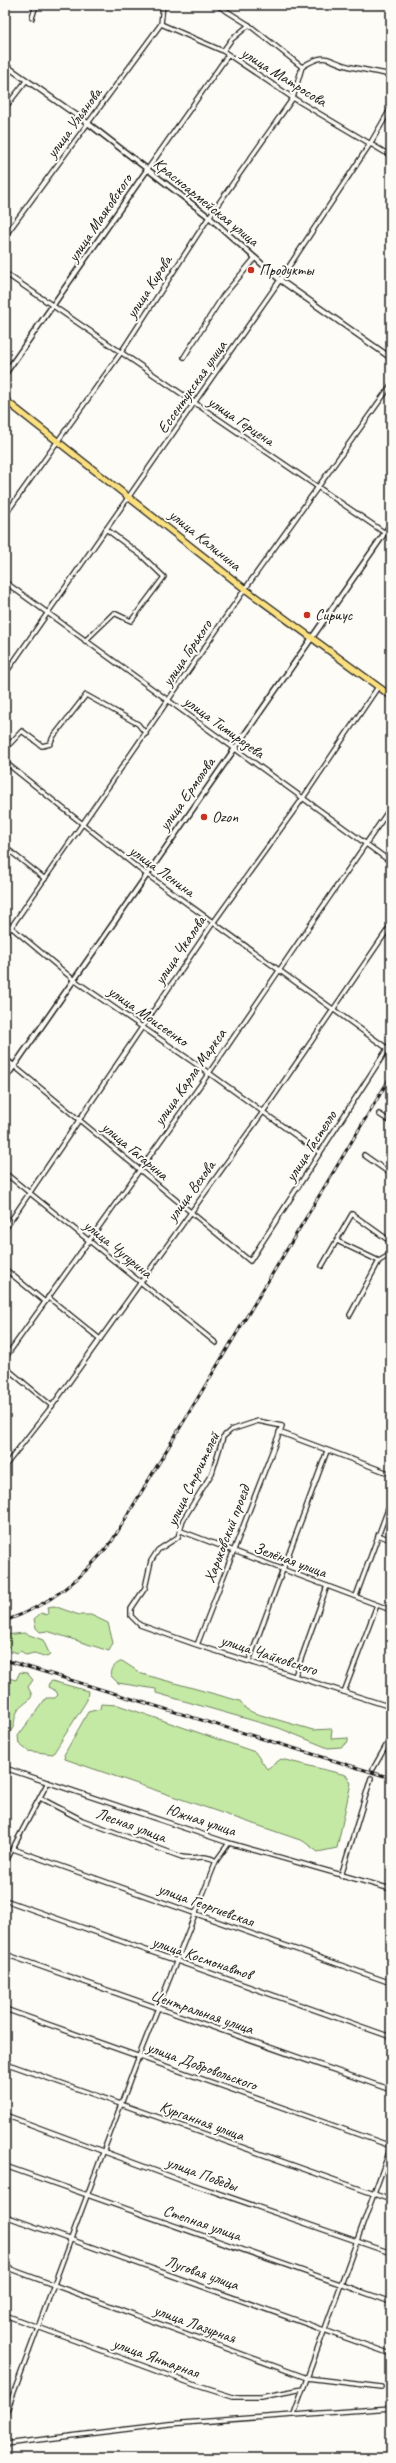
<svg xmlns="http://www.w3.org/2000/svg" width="396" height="2463" font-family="Caveat,sans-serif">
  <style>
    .green { fill: #c4e9a4; stroke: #708260 }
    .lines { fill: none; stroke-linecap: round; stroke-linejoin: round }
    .minor-tunnel { stroke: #dbdad6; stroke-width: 3.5; stroke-dasharray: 3.5 2; stroke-linecap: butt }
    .minor-casing { stroke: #1c1c1c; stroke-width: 6 }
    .tertiary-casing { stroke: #1c1c1c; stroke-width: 7 }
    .primary-casing { stroke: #1c1c1c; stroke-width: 8 }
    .minor { stroke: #fdfcf7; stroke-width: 3.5 }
    .tertiary { stroke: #fdfcf7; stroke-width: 4 }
    .primary { stroke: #fbe080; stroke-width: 5.5 }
    .rail-casing { stroke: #1c1c1c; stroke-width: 3 }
    .rail { stroke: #fdfcf7; stroke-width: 1.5; stroke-dasharray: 4.5; stroke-linecap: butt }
    .poi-dot { fill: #c8321e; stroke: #fdfcf7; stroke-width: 1.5 }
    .labels { text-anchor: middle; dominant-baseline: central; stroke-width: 4; stroke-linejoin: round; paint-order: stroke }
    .street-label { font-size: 16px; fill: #1c1c1c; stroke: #fdfcf7 }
    .poi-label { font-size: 16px; fill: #1c1c1c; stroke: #fdfcf7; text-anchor: start }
  </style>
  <rect width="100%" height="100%" fill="#fdfcf7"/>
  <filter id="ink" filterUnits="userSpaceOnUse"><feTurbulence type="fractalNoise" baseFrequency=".025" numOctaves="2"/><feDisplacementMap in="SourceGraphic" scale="8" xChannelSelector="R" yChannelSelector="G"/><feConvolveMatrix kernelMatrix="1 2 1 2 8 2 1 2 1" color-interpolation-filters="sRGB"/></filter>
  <g filter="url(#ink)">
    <!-- green -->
    <g class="green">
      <polygon points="54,1606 79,1615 91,1615 108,1623 113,1643 109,1651 47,1631 40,1632 36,1628 34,1619 41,1613 47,1615 49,1613 48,1607"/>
      <polygon points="24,1633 43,1640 50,1655 47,1657 34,1653 26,1655 21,1651 18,1653 11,1651 9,1646 5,1647 5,1635"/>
      <path d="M 122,1661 L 142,1674 L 240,1701 L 246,1709 L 254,1713 L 313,1730 L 332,1729 L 331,1739 L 348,1738 L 348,1742 L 341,1747 L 328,1748 L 279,1728 L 156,1693 L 156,1689 L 118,1683 L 111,1676 C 112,1667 114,1665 122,1661 Z"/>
      <path d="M 5,1665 L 9,1669 L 8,1678 L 16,1680 L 20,1672 L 27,1673 L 33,1680 L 28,1687 L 32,1695 C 30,1702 23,1703 19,1709 C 11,1720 19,1725 5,1738 Z"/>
      <polygon points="52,1681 88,1691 87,1700 53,1754 28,1751 19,1744 18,1736 46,1698 55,1698 58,1695 56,1691 48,1687 49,1683"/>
      <polygon points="101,1704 118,1705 255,1752 267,1769 281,1759 346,1775 351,1783 337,1848 318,1852 303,1841 65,1759 64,1755 88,1712 100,1709"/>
    </g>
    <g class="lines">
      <!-- minor-tunnel -->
      <polyline class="minor-tunnel" points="371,1778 373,1769"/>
      <!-- minor casing -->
      <g class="minor-casing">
        <g id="minor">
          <polyline points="217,5 249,25 302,67"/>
          <polyline points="377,5 391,6"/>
          <polyline points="32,18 36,5"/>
          <polyline points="161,24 223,51 293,98 391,156"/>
          <polyline points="161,24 163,5"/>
          <polyline points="223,51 231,40 249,25"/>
          <path d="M 302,67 C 329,50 327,62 351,67 C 364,70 378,72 391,75"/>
          <polyline points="5,108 26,81"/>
          <polyline points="147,170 228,55"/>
          <polyline points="5,236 161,24"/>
          <polyline points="5,273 385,533"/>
          <polyline points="184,357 223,296 255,258"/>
          <polyline points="5,515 120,354 209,217 293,98 302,67"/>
          <polyline points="5,582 391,862"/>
          <polyline points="85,641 114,613 131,621 164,577 142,556 106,529"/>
          <polyline points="5,674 280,280 370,144 391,108"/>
          <polyline points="5,749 22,731 42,746 50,744 53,737 86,695 138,724 146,734"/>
          <polyline points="5,762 138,868 388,1049"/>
          <polyline points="5,847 45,879"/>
          <polyline points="5,922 74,980 209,1073 320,1153"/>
          <polyline points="5,936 245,589 391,385"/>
          <polyline points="14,1066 250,1261 391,1043"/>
          <polyline points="379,1114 391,1122"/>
          <polyline points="364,1155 391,1174"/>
          <polyline points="5,1173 216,1343"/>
          <polyline points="5,1229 213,923 303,798 378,687"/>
          <polyline points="337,1241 379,1261"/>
          <polyline points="322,1266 352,1214 391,1242"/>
          <polyline points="5,1269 45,1302"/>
          <polyline points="48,1297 100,1339"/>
          <polyline points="350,1315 379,1261 391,1254"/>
          <polyline points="5,1358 209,1073 391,807"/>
          <polyline points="5,1367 52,1406"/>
          <polyline points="279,1432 391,1474"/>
          <polyline points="5,1466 52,1406 263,1112 391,925"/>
          <polyline points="181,1531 391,1610"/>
          <polyline points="378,1535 391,1540"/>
          <polyline points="356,1596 391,1501"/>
          <polyline points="197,1645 282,1426 258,1421 231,1430 223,1437 212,1473 183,1520 178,1537 158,1550 151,1561 145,1588 131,1609 131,1616 140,1625 197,1645 391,1707"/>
          <polyline points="249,1661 327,1451"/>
          <polyline points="295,1676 327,1586"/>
          <polyline points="344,1692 377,1605"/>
          <polyline points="5,1768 229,1843 391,1889"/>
          <polyline points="373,1769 391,1737"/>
          <path d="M 40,1798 L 82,1820 L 182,1857 C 194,1860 205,1853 216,1861"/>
          <polyline points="13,1849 391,1983"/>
          <polyline points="5,1863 48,1782"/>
          <polyline points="341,1876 371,1778"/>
          <polyline points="5,1900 391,2037"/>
          <polyline points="5,1954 391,2090"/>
          <polyline points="5,2009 391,2146"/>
          <polyline points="5,2063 391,2200"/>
          <polyline points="5,2115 183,2181 391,2253"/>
          <polyline points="5,2166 391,2302"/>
          <polyline points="5,2216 391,2354"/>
          <polyline points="5,2267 307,2378 381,2387"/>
          <polyline points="5,2315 198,2386 233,2397 261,2397 303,2389"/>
          <polyline points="294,2414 391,2147"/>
          <polyline points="5,2416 139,2056 216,1861 229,1843"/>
          <polyline points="5,2444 169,2424 391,2408"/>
        </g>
      </g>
      <!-- tertiary casing -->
      <g class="tertiary-casing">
        <g id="tertiary">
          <polyline points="5,65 89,124 209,217 280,280 391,358"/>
          <polyline points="5,374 147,170"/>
          <polyline points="5,1059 14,1066"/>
          <polyline points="5,1079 391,524"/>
        </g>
      </g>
      <!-- primary casing -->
      <g class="primary-casing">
        <polyline id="primary" points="5,400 245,589 391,696"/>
      </g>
      <!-- minor -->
      <use href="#minor" class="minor"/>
      <!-- tertiary -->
      <use href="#tertiary" class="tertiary"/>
      <!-- primary -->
      <use href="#primary" class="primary"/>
      <!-- rail casing -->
      <g class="rail-casing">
        <g id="rail">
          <path d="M 5,1621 C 50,1605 83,1578 112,1541 L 391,1076"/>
          <polyline points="5,1660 391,1778"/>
        </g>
      </g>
      <!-- rail -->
      <use href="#rail" class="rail"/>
    </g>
  </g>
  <!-- markers -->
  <g class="poi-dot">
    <circle cx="251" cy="270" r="4"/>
    <circle cx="307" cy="615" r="4"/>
    <circle cx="204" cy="817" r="4"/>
  </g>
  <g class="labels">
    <!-- street labels -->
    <g class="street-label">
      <text transform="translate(284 77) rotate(32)">улица Матросова</text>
      <text transform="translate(74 123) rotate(-54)">улица Ульянова</text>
      <text transform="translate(206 202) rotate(39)">Красноармейская улица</text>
      <text transform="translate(100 218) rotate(-56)">улица Маяковского</text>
      <text transform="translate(149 287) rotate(-57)">улица Кирова</text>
      <text transform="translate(192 387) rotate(-55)">Ессентукская улица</text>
      <text transform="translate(241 421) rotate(34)">улица Герцена</text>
      <text transform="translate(205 540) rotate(39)">улица Калинина</text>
      <text transform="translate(187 653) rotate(-56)">улица Горького</text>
      <text transform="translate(224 727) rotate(36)">улица Тимирязева</text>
      <text transform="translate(187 794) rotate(-55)">улица Ермолова</text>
      <text transform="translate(162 871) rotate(36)">улица Ленина</text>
      <text transform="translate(180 950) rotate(-56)">улица Чкалова</text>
      <text transform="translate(148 1016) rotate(35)">улица Моисеенко</text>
      <text transform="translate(190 1077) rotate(-55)">улица Карла Маркса</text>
      <text transform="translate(311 1146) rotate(-57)">улица Гастелло</text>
      <text transform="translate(135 1151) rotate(40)">улица Гагарина</text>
      <text transform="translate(191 1191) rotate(-54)">улица Вехова</text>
      <text transform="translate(118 1249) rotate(39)">улица Чугурина</text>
      <text transform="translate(193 1479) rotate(-64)">улица Строителей</text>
      <text transform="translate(227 1534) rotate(-69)">Харьковский проезд</text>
      <text transform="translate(290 1560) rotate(20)">Зелёная улица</text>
      <text transform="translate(269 1655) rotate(18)">улица Чайковского</text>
      <text transform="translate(201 1820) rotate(18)">Южная улица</text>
      <text transform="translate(131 1825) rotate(20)">Лесная улица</text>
      <text transform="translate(206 1905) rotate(20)">улица Георгиевская</text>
      <text transform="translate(202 1958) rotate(19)">улица Космонавтов</text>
      <text transform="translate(202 2012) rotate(19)">Центральная улица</text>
      <text transform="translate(202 2066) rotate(20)">улица Добровольского</text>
      <text transform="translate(202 2121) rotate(20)">Курганная улица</text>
      <text transform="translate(202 2174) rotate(20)">улица Победы</text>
      <text transform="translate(202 2223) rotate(19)">Степная улица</text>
      <text transform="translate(202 2273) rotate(19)">Луговая улица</text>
      <text transform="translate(195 2324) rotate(20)">улица Лазурная</text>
      <text transform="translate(156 2358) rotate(20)">улица Янтарная</text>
    </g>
    <!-- poi labels -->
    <g class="poi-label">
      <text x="259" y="270">Продукты</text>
      <text x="315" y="615">Сириус</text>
      <text x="212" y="817">Ozon</text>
    </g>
  </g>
  <!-- margin -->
  <rect width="396" height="2463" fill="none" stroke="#fdfcf7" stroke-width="20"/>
  <rect x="10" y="10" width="376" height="2443" fill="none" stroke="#1c1c1c" stroke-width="1.5" filter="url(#ink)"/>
</svg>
